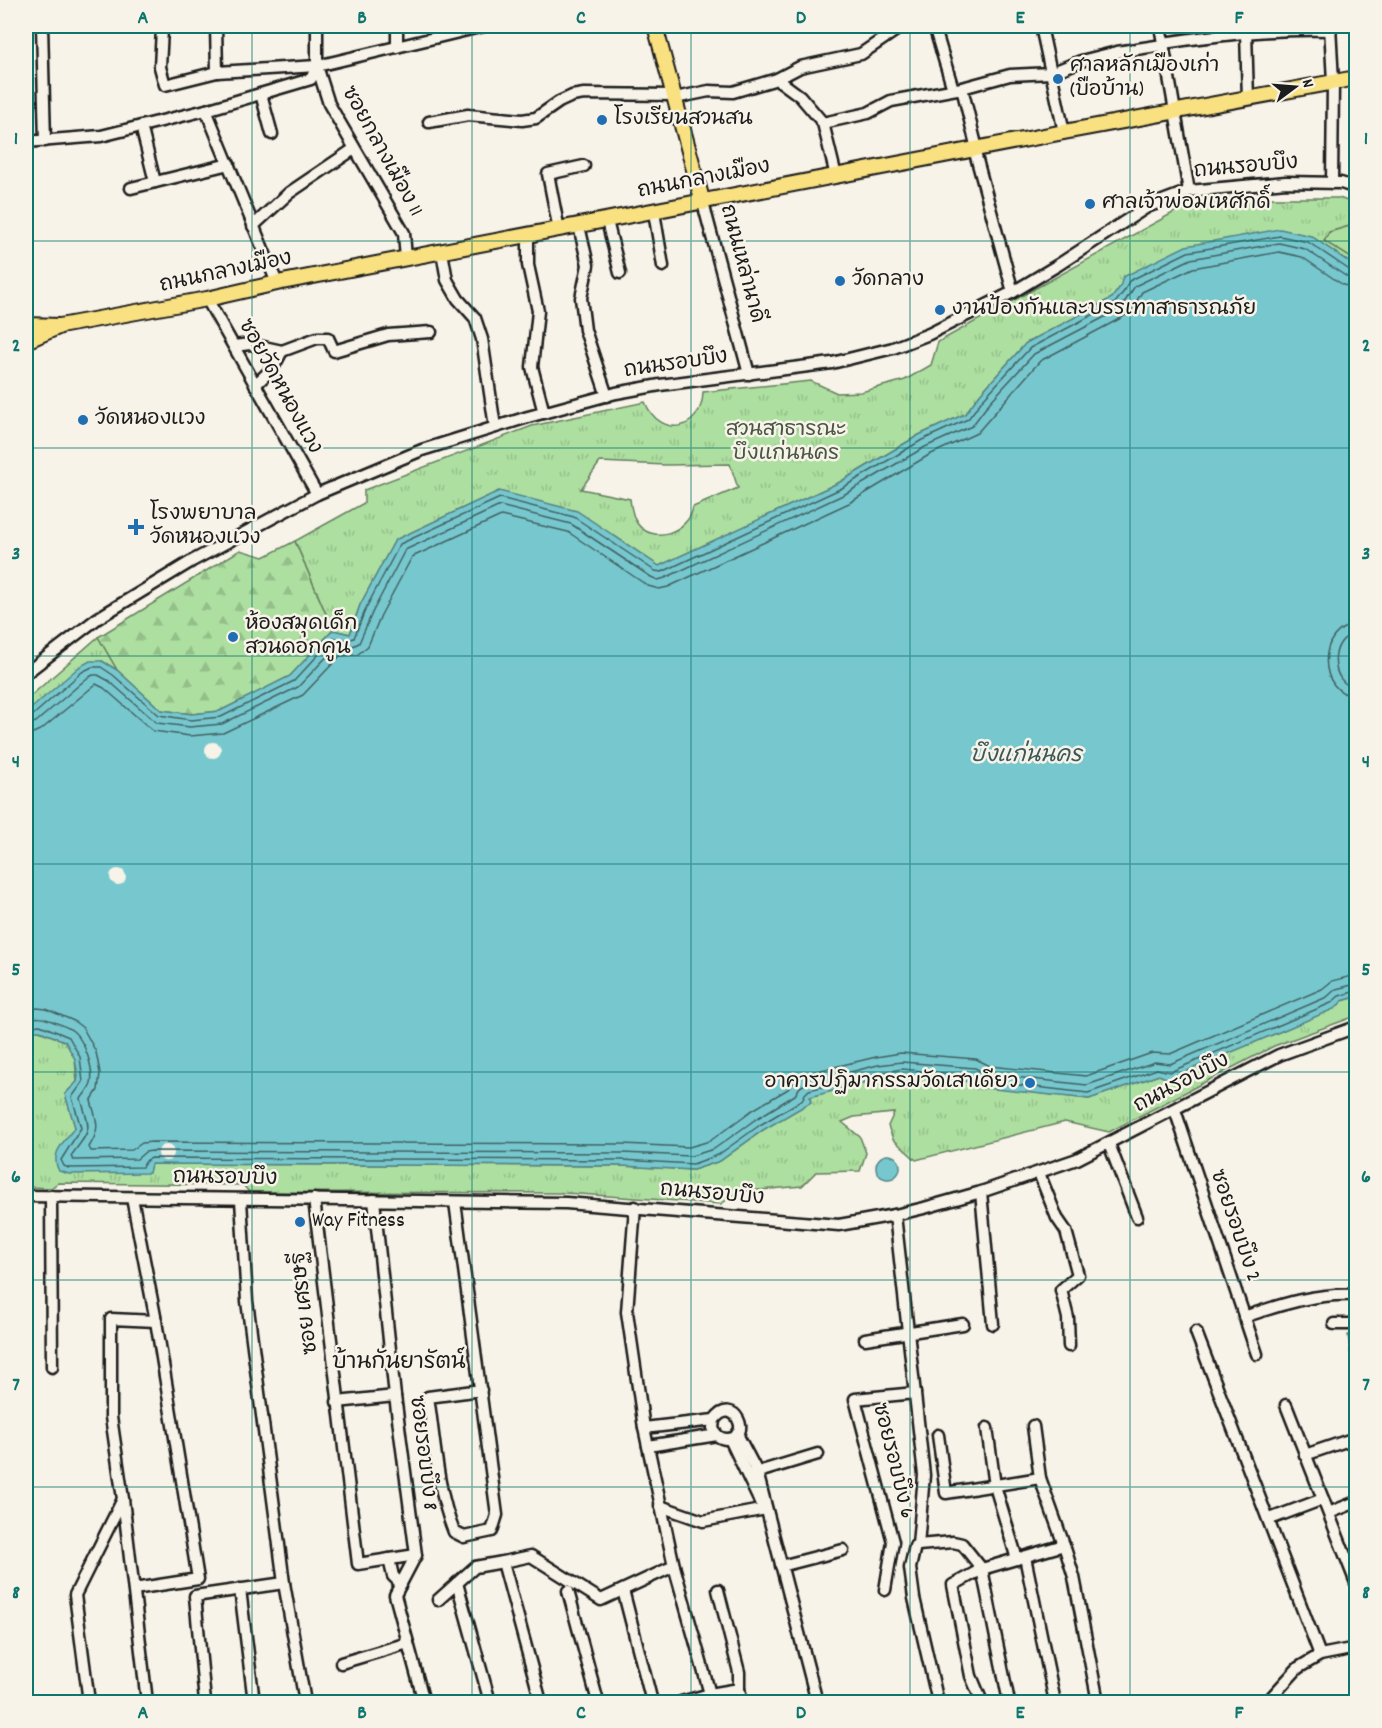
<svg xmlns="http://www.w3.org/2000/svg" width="1382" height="1728" font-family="Dekko,'Playpen Sans Thai',sans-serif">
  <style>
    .grass { fill: #addfa0; stroke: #647e5e; stroke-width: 1.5 }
    .forest { fill: url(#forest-firs); stroke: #647e5e; stroke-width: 1.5 }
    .park { fill: url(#park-tufts); stroke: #647e5e; stroke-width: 1.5; fill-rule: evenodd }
    .water { fill: #77c8ce; stroke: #538387; stroke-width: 1.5 }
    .pier { fill: #f7f3e8 }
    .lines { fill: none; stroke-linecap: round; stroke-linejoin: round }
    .shore { stroke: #406163; stroke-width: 1.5 }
    .minor-casing { stroke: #1c1c1c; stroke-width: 15 }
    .major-casing { stroke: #1c1c1c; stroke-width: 18 }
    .minor { stroke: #f7f3e8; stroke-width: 10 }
    .major { stroke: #f9e181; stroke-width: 14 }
    .grid { fill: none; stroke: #0f766e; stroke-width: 1.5; stroke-opacity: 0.55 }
    .poi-dot { fill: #1f6fb2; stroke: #f7f3e8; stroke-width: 2 }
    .labels { text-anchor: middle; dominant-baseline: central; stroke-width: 5; stroke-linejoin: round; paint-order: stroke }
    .poi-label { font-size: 21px; fill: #1c1c1c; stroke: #f7f3e8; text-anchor: start }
    .street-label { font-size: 21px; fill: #1c1c1c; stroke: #f7f3e8 }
    .park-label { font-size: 21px; fill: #485644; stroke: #f7f3e8 }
    .water-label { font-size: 22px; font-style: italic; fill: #3c585a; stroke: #f7f3e8 }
    .neighbourhood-label { font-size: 22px; fill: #1c1c1c; stroke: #f7f3e8 }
    .neatline { fill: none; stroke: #0f766e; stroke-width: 2 }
    .grid-label { font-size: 20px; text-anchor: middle; font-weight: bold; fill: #0f766e }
  </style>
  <defs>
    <pattern id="forest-firs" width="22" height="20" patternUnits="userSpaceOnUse" patternTransform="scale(1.5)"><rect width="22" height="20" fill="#addfa0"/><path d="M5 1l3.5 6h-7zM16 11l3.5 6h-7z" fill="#94bf89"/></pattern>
    <pattern id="park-tufts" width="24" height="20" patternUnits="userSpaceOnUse" patternTransform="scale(1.5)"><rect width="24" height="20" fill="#addfa0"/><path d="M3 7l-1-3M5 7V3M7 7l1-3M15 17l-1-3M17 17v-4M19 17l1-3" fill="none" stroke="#94bf89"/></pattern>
  </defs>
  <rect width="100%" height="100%" fill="#f7f3e8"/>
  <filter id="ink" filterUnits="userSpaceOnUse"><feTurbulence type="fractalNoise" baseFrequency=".0167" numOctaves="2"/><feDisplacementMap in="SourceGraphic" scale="12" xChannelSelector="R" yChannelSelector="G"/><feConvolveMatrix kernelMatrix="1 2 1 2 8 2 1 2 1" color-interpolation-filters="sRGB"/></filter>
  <g filter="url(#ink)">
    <!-- grass -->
    <polygon class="grass" points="1356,224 1356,261 1324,242 1329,232"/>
    <!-- forest -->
    <polygon class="forest" points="295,541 333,630 290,676 220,711 192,714 161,710 117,670 98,637 240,550 264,557"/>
    <!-- park -->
    <g class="park">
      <path d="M 1200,198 L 1339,198 L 1356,204 L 1356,224 L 1329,232 L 1324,241 L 1356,261 L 1356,267 L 1311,236 L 1120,287 L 1112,298 L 1026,343 L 980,394 L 965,414 L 919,435 L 840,482 L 659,566 L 616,537 L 499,491 L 395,540 L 360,605 L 350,634 L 333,630 L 295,541 L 364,503 L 364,490 L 532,426 L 645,402 C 660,439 702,432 703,392 L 811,381 L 837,393 L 861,392 L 905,380 L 931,365 L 938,342 ZM 600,462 L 666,465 L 730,464 L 738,488 L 693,507 C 689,532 652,545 637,523 C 632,516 631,507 630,499 L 581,489 Z"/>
      <polygon points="98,637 117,670 102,661 26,713 26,700"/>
      <polygon points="1356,997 1356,1016 1274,1046 1109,1132 1065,1122 916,1160 893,1139 888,1126 894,1113 854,1117 842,1122 860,1137 866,1153 860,1171 816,1172 802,1186 738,1192 721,1204 565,1193 249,1192 243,1185 58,1183 51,1188 26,1187 26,1041 34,1031 39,1031 65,1041 75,1059 77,1082 65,1094 75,1127 149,1172 150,1164 622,1166 693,1170 720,1161 809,1097 881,1078 903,1075 975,1082 974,1086 1089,1099 1159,1075 1168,1079 1335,1008 1342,1001"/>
    </g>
    <!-- water -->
    <g class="water">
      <path d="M 1280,229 L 1311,236 L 1356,267 L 1356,645 L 1348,656 L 1351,670 L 1356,677 L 1356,997 L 1342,1001 L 1336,1008 L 1168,1079 L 1159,1075 L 1089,1099 L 975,1087 L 974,1082 L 903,1075 L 881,1078 L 810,1097 L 811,1102 L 763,1130 L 720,1161 L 693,1170 L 622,1166 L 151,1164 L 149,1173 L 69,1174 L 59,1171 C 49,1153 65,1141 75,1127 L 65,1094 L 77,1082 L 78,1076 L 75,1059 L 65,1041 L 40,1031 L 34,1031 L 26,1041 L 26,713 L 79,667 L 90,661 L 102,661 L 117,670 L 161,710 L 192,714 L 220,711 L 290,676 L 333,630 L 350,634 L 360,605 L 395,540 L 499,491 L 577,511 L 659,566 L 840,482 L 919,435 L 965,414 L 980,394 L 1026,343 L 1112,298 L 1120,287 L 1123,277 L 1186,246 Z"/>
      <circle cx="888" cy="1167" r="12"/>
      <polygon points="1356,1333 1356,1370 1353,1371 1348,1335"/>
    </g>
    <!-- pier -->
    <g class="pier">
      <circle cx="213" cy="750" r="8"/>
      <circle cx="118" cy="877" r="8"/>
      <circle cx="166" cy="1153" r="8"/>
    </g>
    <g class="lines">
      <!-- shore -->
      <g class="shore">
        <path d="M 1356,625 C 1316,627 1317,695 1356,696"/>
        <path d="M 1356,634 C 1328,636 1329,686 1356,687"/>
        <polyline points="26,717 32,716 82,672 92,667 101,667 113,675 159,715 191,720 221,717 294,681 334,638 349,640 354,638 366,608 400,544 500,498 574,517 655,571 662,572 842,488 922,440 968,419 984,398 1030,348 1115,303 1125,290 1129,281 1188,252 1280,236 1308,242 1351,271 1356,271"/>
        <polyline points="26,725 36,722 86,679 93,675 98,675 109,681 157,723 190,727 222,724 298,687 337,646 351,647 359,643 373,611 405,550 500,506 571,524 651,577 658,580 665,578 845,494 925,447 972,426 990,402 1034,354 1120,309 1135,286 1191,259 1279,243 1305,249 1347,277 1356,279"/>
        <polyline points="26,734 33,733 42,729 96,684 104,688 153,731 190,736 223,733 303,695 340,656 357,655 368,646 381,615 412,557 501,516 568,532 648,586 659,589 668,587 849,503 929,455 977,433 1040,361 1123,317 1130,312 1142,292 1193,268 1279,252 1302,257 1343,285 1356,288"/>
        <path d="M 26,1011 L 37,1008 L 46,1009 L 74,1021 L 83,1028 L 96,1052 L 100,1073 L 98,1090 L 91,1101 C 97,1122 101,1128 89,1147 L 91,1151 L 132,1150 L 142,1143 L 152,1142 L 622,1144 L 689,1147 L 710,1141 L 751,1111 L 788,1089 L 796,1079 L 805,1074 L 876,1057 L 901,1053 L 976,1059 L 990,1066 L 1086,1076 L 1152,1053 L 1170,1054 L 1322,989 L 1332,981 L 1356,975"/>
        <path d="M 26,1021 C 35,1016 42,1017 52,1021 C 59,1024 68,1027 73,1031 C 85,1041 94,1069 91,1083 C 89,1090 84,1094 81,1099 C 91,1133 92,1127 71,1156 L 73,1160 L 137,1159 L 145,1152 L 152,1151 L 622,1153 L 691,1156 L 714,1149 L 756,1119 L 795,1095 L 800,1087 L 807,1083 L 878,1065 L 902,1062 L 975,1068 L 986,1074 L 1087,1085 L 1155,1062 L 1170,1064 L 1327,997 L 1336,989 L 1356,984"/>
        <polyline points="26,1032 32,1026 40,1025 69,1037 80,1057 83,1082 72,1097 81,1128 61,1160 64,1166 69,1168 142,1167 147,1160 152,1158 622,1160 693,1164 718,1155 760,1125 802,1100 805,1094 809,1090 880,1073 902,1069 974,1076 982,1081 1088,1093 1157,1069 1170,1072 1331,1003 1339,996 1356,991"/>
      </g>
      <!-- minor casing -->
      <g class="minor-casing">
        <g id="minor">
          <polyline points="42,26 45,141"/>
          <polyline points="216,26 217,72"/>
          <polyline points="317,26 317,66 329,104 404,233 406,259"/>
          <polyline points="397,26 397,47"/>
          <polyline points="934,26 953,89"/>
          <polyline points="1160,26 1189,191"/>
          <polyline points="1330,26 1333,82 1332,183"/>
          <polyline points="162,29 160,67 165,85 217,72 317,66 484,26"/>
          <polyline points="1042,31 1064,132"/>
          <polyline points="1246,32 1248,99"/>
          <path d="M 1163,43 C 1219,35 1274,28 1331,30"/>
          <polyline points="777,79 800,96 823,123 836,176"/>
          <polyline points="962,88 977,149"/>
          <polyline points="261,94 272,134"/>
          <polyline points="675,98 709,91 733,92 777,79 800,67 861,54 902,26"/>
          <polyline points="206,110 277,283"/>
          <polyline points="429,122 468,115 522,120 536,118 559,102 572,96 584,94 674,95"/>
          <polyline points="823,123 868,113 891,101 962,88 1010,75 1051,73 1081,61 1117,52 1163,45"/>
          <polyline points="141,126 155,182"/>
          <polyline points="26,142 101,136 206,110 311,79 317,66"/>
          <polyline points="974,149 1013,292"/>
          <polyline points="131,188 229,164"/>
          <polyline points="703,203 749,374"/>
          <polyline points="654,212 663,266"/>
          <polyline points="607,221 620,273"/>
          <polyline points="253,226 289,193 354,149"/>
          <polyline points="579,226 588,265 581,298 585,330 607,396"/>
          <polyline points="559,230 548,174 584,166"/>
          <polyline points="528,236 528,265 538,311 532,367 544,413"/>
          <polyline points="442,252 447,280 458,299 475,318 482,339 495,427"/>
          <polyline points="207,299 317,494"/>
          <polyline points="234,346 250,344 282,351 317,338 328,338 334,351 388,335 431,332"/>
          <polyline points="255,385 273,368 282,351"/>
          <polyline points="26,673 98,618 192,561 317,494 422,450 528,417 616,393 660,385 832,363 893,348 929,334 1013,292 1058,265 1147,207 1189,191 1286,182 1341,183 1356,188"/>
          <polyline points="1175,1110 1257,1354"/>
          <polyline points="1109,1144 1137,1217"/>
          <polyline points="1039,1173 1057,1218 1066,1231 1078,1275 1061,1290 1068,1318 1069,1346"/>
          <polyline points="981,1192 993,1324"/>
          <polyline points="26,1196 566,1203 839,1225 895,1215 924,1208 981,1192 1077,1159 1279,1055 1356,1027"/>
          <polyline points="51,1196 52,1367"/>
          <polyline points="132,1198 156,1321 198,1579 134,1589"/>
          <polyline points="314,1199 358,1564 416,1555"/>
          <polyline points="241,1200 247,1301 284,1583 305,1702"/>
          <polyline points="374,1200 395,1396 416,1555 395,1595 424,1702"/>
          <path d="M 455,1202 L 497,1515 L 492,1531 L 464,1537 L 454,1532 C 437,1490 435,1442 428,1397 L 481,1390"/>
          <polyline points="635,1207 627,1312 644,1428 674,1566 710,1694"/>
          <polyline points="895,1215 924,1475 918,1545 915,1546 910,1568 914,1598 938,1702"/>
          <path d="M 1244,1317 C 1282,1304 1316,1293 1356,1295"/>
          <polyline points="1334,1324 1356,1324"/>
          <polyline points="1196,1332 1320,1655"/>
          <polyline points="865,1339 963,1324"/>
          <polyline points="337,1402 395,1396"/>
          <polyline points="1286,1405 1356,1583"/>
          <polyline points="1033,1426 1040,1478 1064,1545"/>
          <path d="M 644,1428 L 714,1420 C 734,1393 754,1439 727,1439 C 719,1439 715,1434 713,1428 L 714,1420"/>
          <polyline points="987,1428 995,1486 1017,1559"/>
          <polyline points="737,1434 757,1472 817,1702"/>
          <polyline points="938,1435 946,1493 1040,1478"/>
          <polyline points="730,1439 760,1502"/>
          <polyline points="648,1446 717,1435"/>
          <polyline points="1305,1455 1349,1440"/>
          <polyline points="752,1474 818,1454"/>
          <polyline points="660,1506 703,1521 766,1509"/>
          <polyline points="1329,1513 1356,1502"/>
          <polyline points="1270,1519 1323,1499"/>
          <polyline points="918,1545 953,1542 962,1544 982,1569 1064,1545 1074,1577 1098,1702"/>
          <polyline points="1025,1557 1055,1702"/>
          <polyline points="389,1559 393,1576 401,1584"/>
          <polyline points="781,1566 843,1550"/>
          <polyline points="457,1583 490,1702"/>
          <polyline points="240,1589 254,1702"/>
          <polyline points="623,1590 652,1702"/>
          <polyline points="718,1590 739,1672 739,1689 742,1702"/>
          <polyline points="885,1590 893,1542 855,1399 915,1393"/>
          <polyline points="568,1591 598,1702"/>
          <polyline points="438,1600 475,1567 503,1562"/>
          <polyline points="341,1663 408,1643"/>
          <polyline points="89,1702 75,1595 123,1499"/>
          <polyline points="147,1702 123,1499 111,1417 111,1319 156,1321"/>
          <polyline points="205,1702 195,1596 284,1583"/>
          <polyline points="541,1702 503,1562 531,1556 601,1600 674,1566"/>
          <polyline points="681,1702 710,1694 739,1689"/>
          <polyline points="982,1702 971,1676 953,1585 982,1569 1009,1702"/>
          <polyline points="1267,1702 1298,1668 1320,1655 1356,1648"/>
        </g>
      </g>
      <!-- major casing -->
      <g class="major-casing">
        <g id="major">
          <polyline points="655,26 703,203"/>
          <polyline points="26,325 60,326 207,299 277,283 1064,132 1356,78"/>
          <polyline points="26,341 58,327"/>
        </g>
      </g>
      <!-- minor -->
      <use href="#minor" class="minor"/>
      <!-- major -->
      <use href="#major" class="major"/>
    </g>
  </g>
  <!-- grid -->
  <path class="grid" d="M 252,26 L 252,1702M 472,26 L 472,1702M 691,26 L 691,1702M 910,26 L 910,1702M 1130,26 L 1130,1702M 26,241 L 1356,241M 26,448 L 1356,448M 26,656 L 1356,656M 26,864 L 1356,864M 26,1072 L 1356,1072M 26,1280 L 1356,1280M 26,1487 L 1356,1487"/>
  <!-- markers -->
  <g class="poi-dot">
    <circle cx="1058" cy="79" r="6"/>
    <circle cx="602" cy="120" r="6"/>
    <circle cx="1090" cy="204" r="6"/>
    <circle cx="840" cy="281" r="6"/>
    <circle cx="940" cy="310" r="6"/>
    <circle cx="83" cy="420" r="6"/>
    <path d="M133 518h6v6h6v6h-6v6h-6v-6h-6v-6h6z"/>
    <circle cx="233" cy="637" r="6"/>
    <circle cx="1030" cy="1083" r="6"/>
    <circle cx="300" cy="1222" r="6"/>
  </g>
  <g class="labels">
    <!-- poi labels -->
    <g class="poi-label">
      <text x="1070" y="67">ศาลหลักเมืองเก่า<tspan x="1070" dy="24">(บือบ้าน)</tspan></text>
      <text x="614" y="120">โรงเรียนสวนสน</text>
      <text x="1102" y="204">ศาลเจ้าพ่อมเหศักดิ์</text>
      <text x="852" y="281">วัดกลาง</text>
      <text x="952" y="310">งานป้องกันและบรรเทาสาธารณภัย</text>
      <text x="95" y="420">วัดหนองแวง</text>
      <text x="150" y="515">โรงพยาบาล<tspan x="150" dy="24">วัดหนองแวง</tspan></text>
      <text x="245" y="625">ห้องสมุดเด็ก<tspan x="245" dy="24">สวนดอกคูน</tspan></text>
      <text x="1018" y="1083" text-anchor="end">อาคารปฏิมากรรมวัดเสาเดียว</text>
      <text x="312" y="1222">Way Fitness</text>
    </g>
    <!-- street labels -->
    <g class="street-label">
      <text transform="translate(381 152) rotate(61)">ซอยกลางเมือง 11</text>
      <text transform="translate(1246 168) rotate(-5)">ถนนรอบบึง</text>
      <text transform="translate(704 180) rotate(-11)">ถนนกลางเมือง</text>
      <text transform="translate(741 264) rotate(75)">ถนนเหล่านาดี</text>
      <text transform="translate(226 273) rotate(-12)">ถนนกลางเมือง</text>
      <text transform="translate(676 365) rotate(-8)">ถนนรอบบึง</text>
      <text transform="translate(279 387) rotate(61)">ซอยวัดหนองแวง</text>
      <text transform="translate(1182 1084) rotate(-28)">ถนนรอบบึง</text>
      <text transform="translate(225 1179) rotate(1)">ถนนรอบบึง</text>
      <text transform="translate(712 1195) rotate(5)">ถนนรอบบึง</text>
      <text transform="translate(1234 1226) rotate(71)">ซอยรอบบึง 2</text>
      <text transform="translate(306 1303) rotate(-97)">ซอย เศรษฐี</text>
      <text transform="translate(422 1453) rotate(83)">ซอยรอบบึง 8</text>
      <text transform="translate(892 1461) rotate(76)">ซอยรอบบึง 6</text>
    </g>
    <!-- park labels -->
    <g class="park-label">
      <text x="786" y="431">สวนสาธารณะ<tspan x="786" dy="24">บึงแก่นนคร</tspan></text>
    </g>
    <!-- water labels -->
    <g class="water-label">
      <text x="1026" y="756">บึงแก่นนคร</text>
    </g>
    <!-- neighbourhood labels -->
    <g class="neighbourhood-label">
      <text x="399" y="1363">บ้านกันยารัตน์</text>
    </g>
  </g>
  <!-- margin -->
  <rect width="1382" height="1728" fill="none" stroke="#f7f3e8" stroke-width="66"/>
  <!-- north arrow -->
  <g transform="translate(1295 87) rotate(74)" stroke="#f7f3e8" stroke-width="4.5" paint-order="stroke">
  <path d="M0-4.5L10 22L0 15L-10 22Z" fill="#1c1c1c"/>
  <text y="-9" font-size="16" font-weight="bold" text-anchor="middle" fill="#1c1c1c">N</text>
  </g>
  <rect x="33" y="33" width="1316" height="1662" class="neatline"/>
  <g class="grid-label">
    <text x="143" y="23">A</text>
    <text x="362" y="23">B</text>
    <text x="581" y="23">C</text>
    <text x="801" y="23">D</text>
    <text x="1020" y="23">E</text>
    <text x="1239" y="23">F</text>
    <text x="16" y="144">1</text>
    <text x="1366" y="144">1</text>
    <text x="16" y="351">2</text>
    <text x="1366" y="351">2</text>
    <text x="16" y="559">3</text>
    <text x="1366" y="559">3</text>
    <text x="16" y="767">4</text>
    <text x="1366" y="767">4</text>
    <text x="16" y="975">5</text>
    <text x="1366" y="975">5</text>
    <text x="16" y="1182">6</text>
    <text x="1366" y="1182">6</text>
    <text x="16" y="1390">7</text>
    <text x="1366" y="1390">7</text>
    <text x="16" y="1598">8</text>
    <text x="1366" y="1598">8</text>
    <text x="143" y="1718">A</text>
    <text x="362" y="1718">B</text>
    <text x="581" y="1718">C</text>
    <text x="801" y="1718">D</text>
    <text x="1020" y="1718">E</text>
    <text x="1239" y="1718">F</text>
  </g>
</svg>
